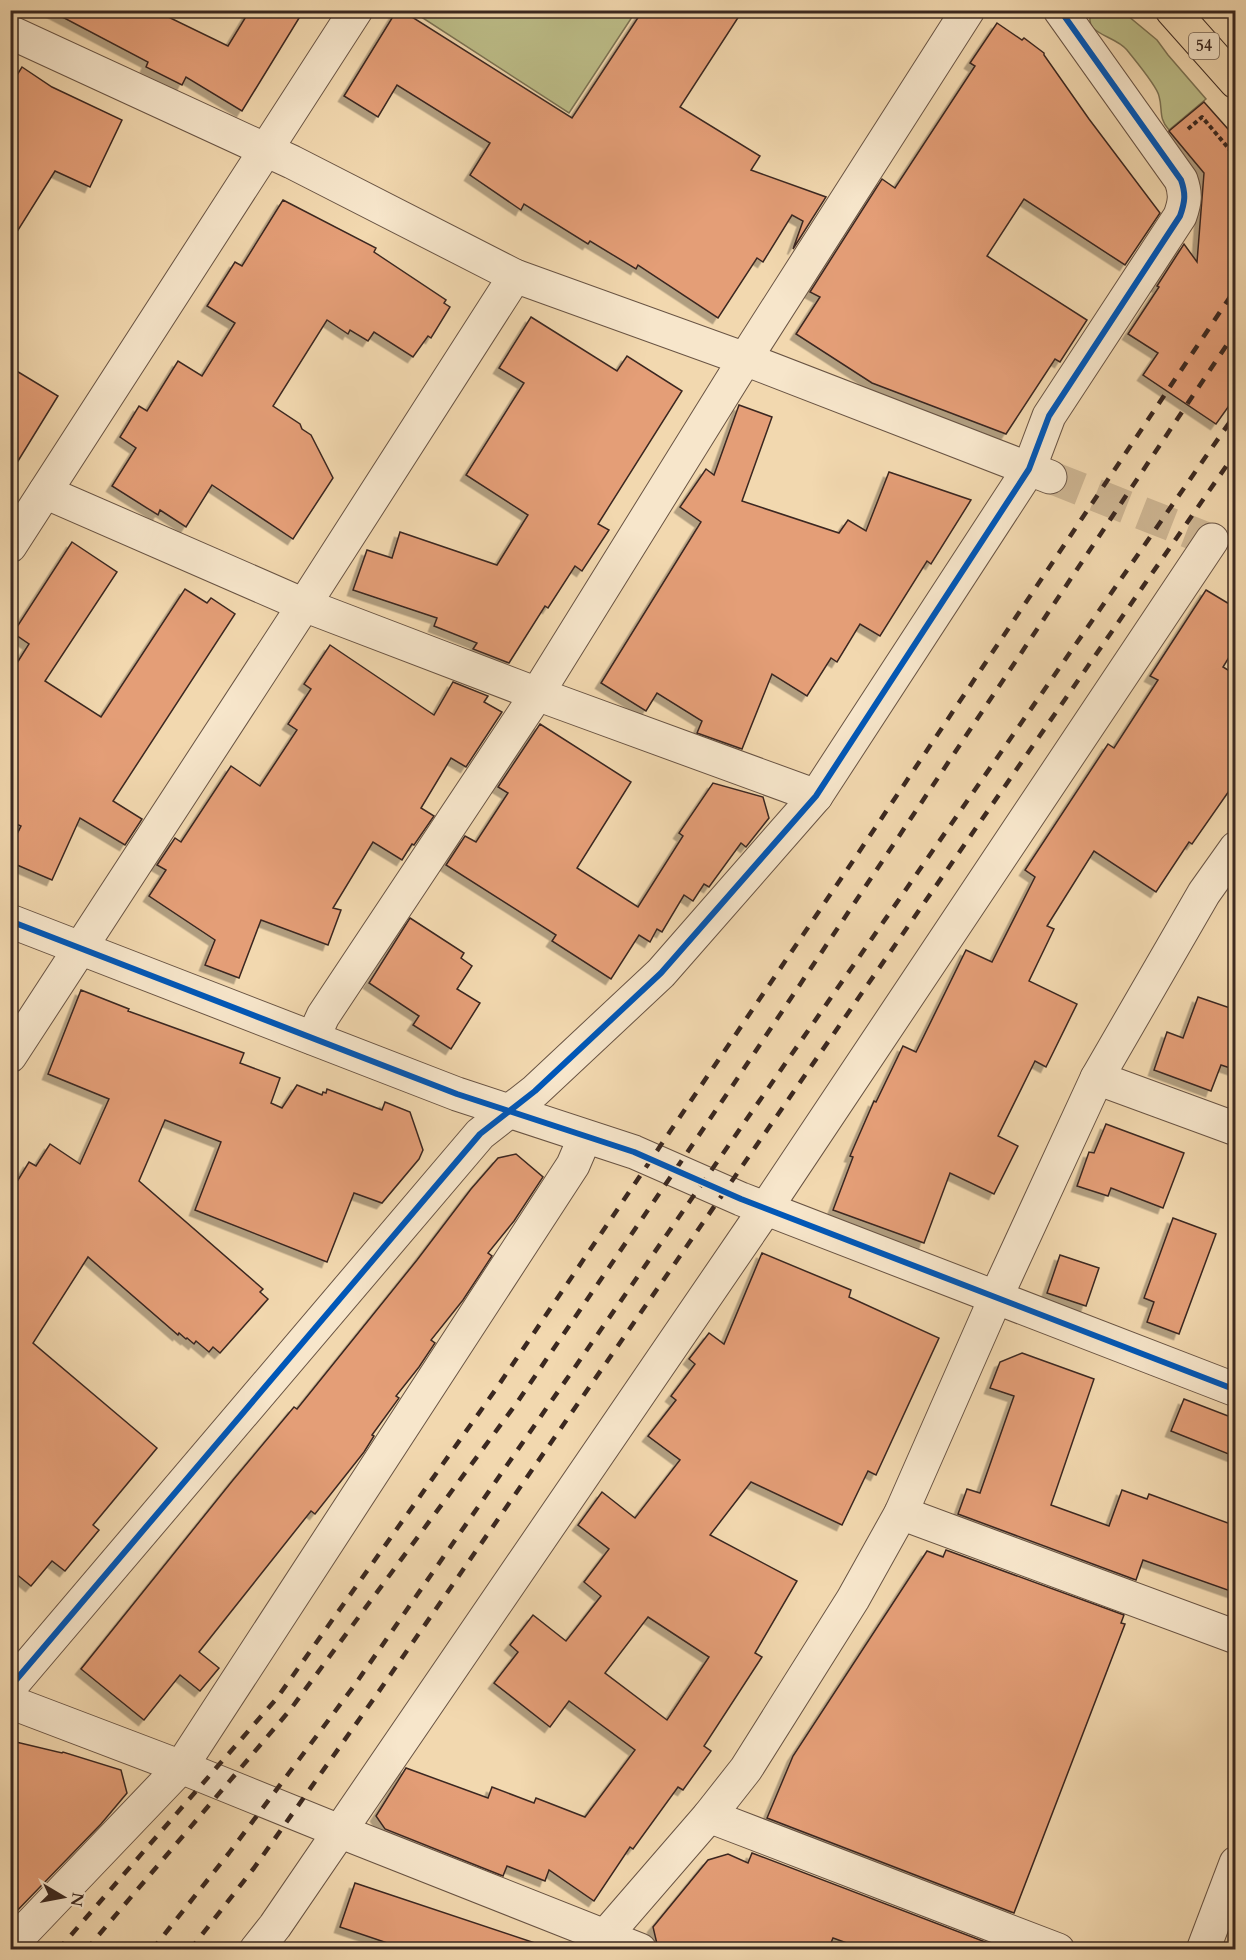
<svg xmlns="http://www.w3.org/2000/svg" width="1246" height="1960" font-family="Cardo,serif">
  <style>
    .green { fill: #bdbe89; stroke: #7c7354; stroke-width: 1.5 }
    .building { fill: #e49e77; stroke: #3b2820; stroke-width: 1.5; fill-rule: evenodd; filter: url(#shadow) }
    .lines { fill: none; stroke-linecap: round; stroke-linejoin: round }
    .minor-tunnel { stroke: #cdb592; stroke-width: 33; stroke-dasharray: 33 16; stroke-linecap: butt }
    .minor-casing { stroke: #695444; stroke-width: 35 }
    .tertiary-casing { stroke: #695444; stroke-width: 35 }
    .trunk-casing { stroke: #3b2820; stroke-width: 35 }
    .path { stroke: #3b2820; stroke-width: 4; stroke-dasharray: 4.5 3; stroke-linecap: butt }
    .minor { stroke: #f7e6cb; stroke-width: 33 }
    .tertiary { stroke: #f7e6cb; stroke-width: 33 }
    .trunk { stroke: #f2d8af; stroke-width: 33 }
    .rail { stroke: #3b2820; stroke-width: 4.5; stroke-dasharray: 10 10; stroke-linecap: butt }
    .cycleway-casing { stroke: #f7e6cb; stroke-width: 10 }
    .cycleway { stroke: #0057b8; stroke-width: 6 }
    .labels { text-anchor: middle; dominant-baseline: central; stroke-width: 5; stroke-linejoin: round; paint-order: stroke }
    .shield { fill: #f7e6cb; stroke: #736153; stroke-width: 1.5 }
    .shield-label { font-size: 16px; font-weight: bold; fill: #3b2820 }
  </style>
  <defs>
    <filter id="shadow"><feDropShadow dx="-5.5" dy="5.5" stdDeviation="0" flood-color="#0004"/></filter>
  </defs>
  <rect width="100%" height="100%" fill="#f2d8af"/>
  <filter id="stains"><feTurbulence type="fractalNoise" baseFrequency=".00333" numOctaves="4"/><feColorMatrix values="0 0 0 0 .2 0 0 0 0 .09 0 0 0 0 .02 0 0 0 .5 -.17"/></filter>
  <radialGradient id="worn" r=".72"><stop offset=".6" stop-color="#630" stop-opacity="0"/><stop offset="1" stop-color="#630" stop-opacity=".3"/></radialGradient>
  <!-- green -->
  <g class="green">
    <polygon points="412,11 636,11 569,113"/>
    <path d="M 1092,11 L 1122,11 L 1157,40 L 1168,55 L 1206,99 L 1169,130 C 1158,118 1163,110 1159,96 C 1157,86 1134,59 1127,50 C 1114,34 1081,35 1092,11 Z"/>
  </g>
  <!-- building -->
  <g class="building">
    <polygon points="49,10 154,10 228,46 250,10 304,10 242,111 186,77 182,85 146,67 148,62"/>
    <polygon points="397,10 401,10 572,118 643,10 743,10 680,107 760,156 751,170 826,197 793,249 803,221 792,215 763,262 757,258 718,318 638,265 636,269 590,241 588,244 524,204 521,210 470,175 490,143 397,85 378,117 344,96"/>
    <polygon points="997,23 1022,40 1024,38 1044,53 1044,55 1089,119 1160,213 1125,265 1024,199 987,256 1087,320 1060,362 1055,359 1006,434 872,383 796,334 820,297 810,292 882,179 895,188 975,66 970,63"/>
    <polygon points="22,67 52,87 122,120 90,187 55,171 10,243 10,86"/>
    <polygon points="1204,102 1236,138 1236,168 1232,174 1236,180 1236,396 1216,424 1143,375 1158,353 1128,334 1159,287 1157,286 1184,244 1197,262 1204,173 1169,131"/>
    <polygon points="283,200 376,248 374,252 446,300 444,303 450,307 431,338 428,336 413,357 374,332 368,341 350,330 348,334 327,320 273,406 300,424 302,429 311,435 333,478 293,539 212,485 186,527 160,510 158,515 112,486 136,448 120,437 139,406 147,411 178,361 202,376 235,323 207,306 235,262 242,266"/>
    <polygon points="531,317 617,371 627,356 682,391 598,524 609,530 582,571 575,566 548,608 545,606 509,663 473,649 477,643 434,626 437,618 353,590 367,550 392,558 400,532 497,565 528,515 466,475 524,383 499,368"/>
    <polygon points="10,367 58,396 10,474"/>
    <polygon points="739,405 772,417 742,501 839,533 848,520 866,531 889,472 971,500 931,564 927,561 880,636 860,624 837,662 831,658 807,696 772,674 742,749 697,733 702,721 657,693 646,711 601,683 701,522 680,507 706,469 714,475"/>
    <polygon points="72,542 117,572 45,681 101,717 185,589 207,603 211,598 235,614 113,801 142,819 125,845 80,818 52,880 10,862 10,848 21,826 10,821 10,674 29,644 13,633"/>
    <polygon points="1206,590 1236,608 1236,646 1223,667 1236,675 1236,781 1192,844 1189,842 1156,892 1094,851 1047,926 1054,929 1029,981 1077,1004 1046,1067 1035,1061 998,1136 1018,1146 994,1194 950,1173 924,1243 833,1210 853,1157 850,1156 874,1101 876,1102 903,1046 916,1052 966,950 992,962 1035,877 1025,870 1108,744 1114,748 1158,680 1150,676"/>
    <polygon points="330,645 434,715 453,682 488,696 484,702 502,712 466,767 451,758 421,808 434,816 414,845 412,844 402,860 373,842 333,908 341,910 328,945 261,920 239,978 205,965 215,940 149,896 166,870 157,865 175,838 181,842 231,766 260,786 297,730 288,724 311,689 304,684"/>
    <polygon points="540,724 631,782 577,868 638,907 683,836 679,833 713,783 763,797 769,818 746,847 741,843 709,887 704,884 693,901 684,895 662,932 657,929 650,942 639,935 611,979 552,941 556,935 446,865 465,836 476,842 508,793 498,787"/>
    <polygon points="410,918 464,953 461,958 472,966 457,989 480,1003 451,1049 413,1025 419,1016 369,983"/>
    <polygon points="81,990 129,1009 128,1011 244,1053 240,1063 280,1078 271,1103 282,1108 297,1085 322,1095 323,1092 326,1093 327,1089 382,1110 385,1102 410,1112 423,1150 419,1159 382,1203 354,1193 327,1262 195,1210 221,1142 165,1120 139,1181 263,1289 260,1292 268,1299 220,1353 213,1347 209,1352 196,1341 194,1344 187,1338 186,1339 179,1333 178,1335 88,1257 33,1343 157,1448 93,1525 99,1530 65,1571 52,1561 31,1586 10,1569 10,1193 29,1162 36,1166 50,1144 80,1164 109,1099 48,1074"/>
    <polygon points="1198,997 1236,1010 1236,1070 1221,1065 1211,1091 1154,1070 1167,1032 1183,1038"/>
    <polygon points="1106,1124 1184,1153 1163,1208 1111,1188 1108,1196 1077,1186 1089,1152 1094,1153"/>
    <polygon points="516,1154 543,1177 514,1221 488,1253 492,1256 463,1300 431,1340 435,1343 419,1367 396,1396 399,1398 372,1435 374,1436 364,1452 315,1514 311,1511 199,1652 219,1668 200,1691 180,1675 144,1720 81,1669 233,1480 294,1407 297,1409 417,1260 471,1189 498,1158"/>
    <polygon points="1173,1218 1216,1234 1179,1334 1147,1322 1154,1302 1144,1298"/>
    <path d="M 762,1253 L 851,1290 L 849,1297 L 939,1338 L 876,1475 L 868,1471 L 842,1525 L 751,1482 L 710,1535 L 797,1581 L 755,1653 L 762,1657 L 704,1746 L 711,1751 L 683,1790 L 678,1787 L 633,1849 L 630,1847 L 594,1901 L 549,1870 L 545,1881 L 507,1866 L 503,1876 L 385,1829 L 376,1816 L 406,1768 L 488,1798 L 492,1787 L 534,1803 L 536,1798 L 585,1817 L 635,1750 L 569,1701 L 550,1727 L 494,1683 L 518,1652 L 510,1645 L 533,1615 L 566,1641 L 601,1596 L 584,1582 L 609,1549 L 578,1525 L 602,1492 L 635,1518 L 680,1460 L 648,1436 L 676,1400 L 671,1396 L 695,1364 L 689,1359 L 709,1333 L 724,1344 ZM 648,1617 L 709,1657 L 667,1720 L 605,1673 Z"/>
    <polygon points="1060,1255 1099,1268 1086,1306 1047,1293"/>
    <polygon points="1022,1353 1094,1379 1051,1505 1109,1526 1122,1490 1147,1499 1149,1494 1236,1526 1236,1593 1143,1560 1136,1580 958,1514 967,1489 980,1493 1014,1396 990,1388 1000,1362"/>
    <polygon points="1184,1399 1236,1419 1236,1457 1171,1431"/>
    <polygon points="946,1550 1124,1615 1121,1623 1125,1624 1014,1913 767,1818 793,1756 927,1551 943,1557"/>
    <polygon points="16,1742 62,1753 63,1752 121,1770 127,1793 101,1824 10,1918 10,1768"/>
    <polygon points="752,1853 1001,1948 1001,1950 866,1950 833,1938 828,1950 672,1950 657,1944 653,1927 708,1860 728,1854 748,1863"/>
    <polygon points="355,1883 538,1944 537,1950 408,1950 340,1927"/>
  </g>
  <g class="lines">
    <!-- minor-tunnel -->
    <polyline class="minor-tunnel" points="1050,477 1205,538"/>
    <!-- minor casing -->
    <g class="minor-casing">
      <g id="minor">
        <polyline points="10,32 292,162 515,276 745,359 1050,477"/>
        <polyline points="45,492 304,605 537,694 816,796"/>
        <polyline points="313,1038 323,1016 537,694 745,359 968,10"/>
        <polyline points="10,1056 304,605 515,276"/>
        <polyline points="1097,1078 1236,1129"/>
        <polyline points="901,1513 1236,1637"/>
        <path d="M 10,1687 L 480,1134 L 535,1091 L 661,973 L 816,796 L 1029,469 L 1049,416 L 1180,216 C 1185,202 1186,194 1181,180 L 1060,10"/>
        <polyline points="10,1702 181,1767 339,1831 640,1950"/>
        <polyline points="709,1816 1058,1950"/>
        <polyline points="10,1946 181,1767 573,1165 585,1137"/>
        <polyline points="256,1950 275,1926 766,1208 1212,540"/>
      </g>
    </g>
    <!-- tertiary casing -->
    <g class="tertiary-casing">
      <g id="tertiary">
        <polyline points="10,546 356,10"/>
        <polyline points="10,921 457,1094 634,1152 741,1199 1236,1390"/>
        <polyline points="593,1950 709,1816 746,1769 853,1599 901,1513 996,1297 1097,1078 1204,893 1236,848"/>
        <polyline points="1203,1950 1236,1863"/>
      </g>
    </g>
    <!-- trunk casing -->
    <g class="trunk-casing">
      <polyline id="trunk" points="1172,10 1236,82"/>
    </g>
    <!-- path -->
    <g class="path">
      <polyline points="1188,129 1202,117 1236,157"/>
      <polyline points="1229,192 1236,196"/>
    </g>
    <!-- minor -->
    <use href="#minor" class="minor"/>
    <!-- tertiary -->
    <use href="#tertiary" class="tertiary"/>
    <!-- trunk -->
    <use href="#trunk" class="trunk"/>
    <!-- rail -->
    <g class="rail">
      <polyline points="58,1950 277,1698 496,1389 859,852 1236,288"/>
      <polyline points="86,1950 290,1710 516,1404 729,1091 1236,331"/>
      <polyline points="152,1950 229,1853 354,1686 1236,413"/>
      <polyline points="190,1950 254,1868 375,1697 1236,452"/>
    </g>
    <!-- cycleway casing -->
    <g class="cycleway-casing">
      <g id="cycleway">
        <polyline points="10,921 457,1094 634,1152 741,1199 1236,1390"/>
        <path d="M 10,1687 L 480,1134 L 535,1091 L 661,973 L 816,796 L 1029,469 L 1049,416 L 1180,216 C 1185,202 1186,194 1181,180 L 1060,10"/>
      </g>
    </g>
    <!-- cycleway -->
    <use href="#cycleway" class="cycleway"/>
  </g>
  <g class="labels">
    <!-- shield labels -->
    <rect class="shield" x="1189" y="33" width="30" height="26" rx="4.5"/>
    <g class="shield-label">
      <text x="1204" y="46">54</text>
    </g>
  </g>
  <!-- margin -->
  <rect width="1246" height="1960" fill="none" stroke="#f2d8af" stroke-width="36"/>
  <rect x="12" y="12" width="1222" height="1936" fill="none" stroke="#3b2820" stroke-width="3"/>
  <rect x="18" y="18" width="1210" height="1924" fill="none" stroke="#3b2820" stroke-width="1.5"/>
  <!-- north arrow -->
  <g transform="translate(63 1897) rotate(100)" stroke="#f7e6cb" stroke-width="4.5" paint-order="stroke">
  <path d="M0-4.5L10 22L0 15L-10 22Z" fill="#3b2820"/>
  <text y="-9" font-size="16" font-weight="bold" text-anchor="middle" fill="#3b2820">N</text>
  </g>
  <rect width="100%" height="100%" filter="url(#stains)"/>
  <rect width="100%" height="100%" fill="url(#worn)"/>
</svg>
